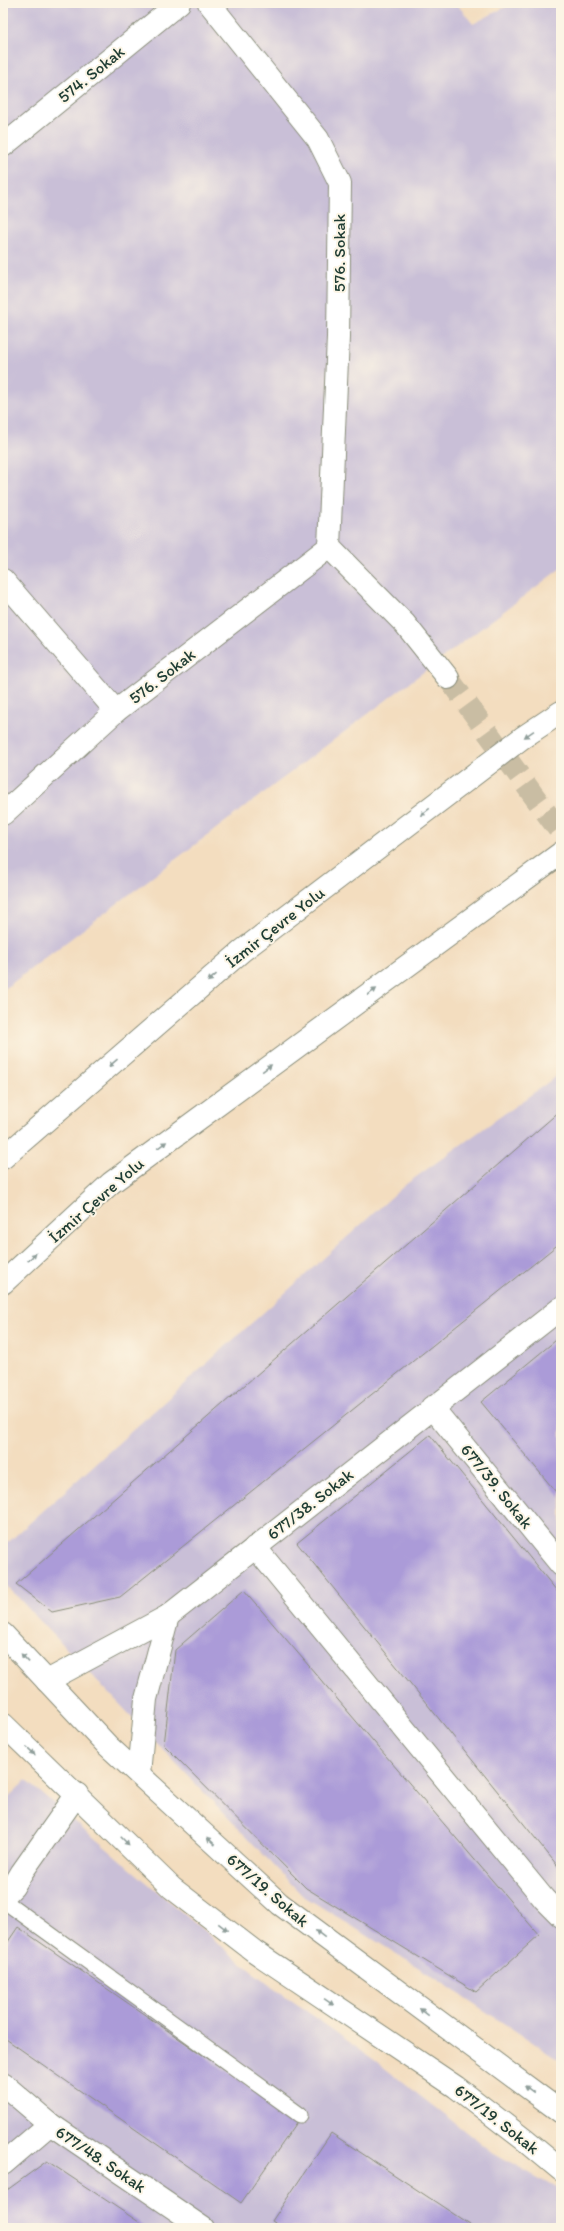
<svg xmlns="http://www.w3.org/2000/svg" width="564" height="2231" font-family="Itim,sans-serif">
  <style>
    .industrial { fill: #c9bfd7 }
    .building { fill: #ab9bd8 }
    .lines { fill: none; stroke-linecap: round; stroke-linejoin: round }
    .secondary-tunnel { stroke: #c9bda3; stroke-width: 22; stroke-dasharray: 22 11; stroke-linecap: butt }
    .lane-casing { stroke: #898d7a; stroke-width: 17 }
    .street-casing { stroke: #898d7a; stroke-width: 24 }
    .secondary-casing { stroke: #898d7a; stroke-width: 24 }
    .highway-casing { stroke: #898d7a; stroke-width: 24 }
    .lane { stroke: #fff; stroke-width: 15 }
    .street { stroke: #fff; stroke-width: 22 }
    .secondary { stroke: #fff; stroke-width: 22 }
    .highway { stroke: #fff; stroke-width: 22 }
    .oneway { fill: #8f9e9a }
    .labels { text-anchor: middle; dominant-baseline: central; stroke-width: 4; stroke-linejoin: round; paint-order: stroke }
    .street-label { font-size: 17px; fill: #1f3d34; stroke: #fcf5e5 }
  </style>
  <rect width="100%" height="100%" fill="#fcf5e5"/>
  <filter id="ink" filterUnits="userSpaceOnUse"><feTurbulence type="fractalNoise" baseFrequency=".025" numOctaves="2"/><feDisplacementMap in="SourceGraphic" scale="8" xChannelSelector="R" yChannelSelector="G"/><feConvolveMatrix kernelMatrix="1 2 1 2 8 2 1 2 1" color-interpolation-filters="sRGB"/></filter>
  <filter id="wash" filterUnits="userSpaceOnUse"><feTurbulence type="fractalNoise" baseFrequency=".012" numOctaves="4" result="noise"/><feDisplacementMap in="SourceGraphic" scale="16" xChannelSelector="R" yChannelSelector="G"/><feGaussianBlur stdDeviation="0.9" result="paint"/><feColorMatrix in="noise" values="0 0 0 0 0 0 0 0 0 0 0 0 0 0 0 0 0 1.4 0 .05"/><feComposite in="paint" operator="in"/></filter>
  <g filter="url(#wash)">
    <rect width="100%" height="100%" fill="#f3ddbf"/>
    <!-- industrial -->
    <g class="industrial">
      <polygon points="3,3 456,3 473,24 513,3 560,3 561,6 561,568 3,990"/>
      <polygon points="561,1073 561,2061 432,1976 302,1895 3,1582 3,1547 405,1185"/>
      <polygon points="26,1780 251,1971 377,2062 489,2150 561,2191 561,2228 3,2228 3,1803"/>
    </g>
    <g id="blocks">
      <!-- building -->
      <g class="building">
        <polygon points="561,1110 561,1242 120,1597 52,1612 16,1584"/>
        <polygon points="561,1336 561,1498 481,1402"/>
        <polygon points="430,1435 561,1596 561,1870 297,1543"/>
        <polygon points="244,1590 539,1935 476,1992 306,1888 164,1745 175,1650"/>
        <polygon points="18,1927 298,2121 241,2203 3,2037 3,1949"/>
        <polygon points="331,2133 475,2228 283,2228 272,2221"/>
        <polygon points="47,2161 148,2228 3,2228 3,2193"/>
      </g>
    </g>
  </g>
  <g filter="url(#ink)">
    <use href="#blocks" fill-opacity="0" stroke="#898d7a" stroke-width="1"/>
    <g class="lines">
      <!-- secondary-tunnel -->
      <polyline class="secondary-tunnel" points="448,678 561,833"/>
      <!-- lane casing -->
      <g class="lane-casing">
        <polyline id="lane" points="3,1900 300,2115"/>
      </g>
      <!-- street casing -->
      <g class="street-casing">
        <g id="street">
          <polyline points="3,146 179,3"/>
          <polyline points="3,580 116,711"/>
          <polyline points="3,814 116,711 329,547"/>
          <polyline points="432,1407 561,1565"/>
          <polyline points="255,1547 544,1899 561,1916"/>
          <polyline points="47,1681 168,1616 561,1308"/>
          <polyline points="139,1774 146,1699 168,1616"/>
          <polyline points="3,1897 13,1887 22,1872 77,1794"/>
          <polyline points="3,2084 50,2124 203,2228"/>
          <polyline points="3,2164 50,2124"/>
        </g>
      </g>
      <!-- secondary casing -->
      <g class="secondary-casing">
        <g id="secondary">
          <polyline points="209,3 318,139 340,183 338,337 329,547 405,624 448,678"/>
          <polyline points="3,1634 108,1746 280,1904 561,2112"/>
          <polyline points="3,1724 172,1888 254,1951 456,2087 526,2141 561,2170"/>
        </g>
      </g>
      <!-- highway casing -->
      <g class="highway-casing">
        <g id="highway">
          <polyline points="3,1158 242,951 522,738 561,712"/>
          <polyline points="3,1283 111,1183 561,853"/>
        </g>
      </g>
      <!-- lane -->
      <use href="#lane" class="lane"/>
      <!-- street -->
      <use href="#street" class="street"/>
      <!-- secondary -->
      <use href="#secondary" class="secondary"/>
      <!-- highway -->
      <use href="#highway" class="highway"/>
    </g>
    <!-- one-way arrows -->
    <defs><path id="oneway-solid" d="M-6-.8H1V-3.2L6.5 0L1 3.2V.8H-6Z"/></defs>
    <g class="oneway">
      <use href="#oneway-solid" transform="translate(529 734) rotate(146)"/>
      <use href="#oneway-solid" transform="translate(425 812) rotate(143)"/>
      <use href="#oneway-solid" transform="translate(212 978) rotate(139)"/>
      <use href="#oneway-solid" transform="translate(372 992) rotate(-36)"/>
      <use href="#oneway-solid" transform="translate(113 1063) rotate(139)"/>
      <use href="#oneway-solid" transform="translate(267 1068) rotate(-36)"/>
      <use href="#oneway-solid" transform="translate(162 1145) rotate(-36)"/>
      <use href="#oneway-solid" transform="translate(32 1257) rotate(-43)"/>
      <use href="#oneway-solid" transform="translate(25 1658) rotate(-133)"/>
      <use href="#oneway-solid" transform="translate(31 1751) rotate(43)"/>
      <use href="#oneway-solid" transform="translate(125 1841) rotate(45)"/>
      <use href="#oneway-solid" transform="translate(211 1841) rotate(-137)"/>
      <use href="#oneway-solid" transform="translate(223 1927) rotate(38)"/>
      <use href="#oneway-solid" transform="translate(320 1934) rotate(-143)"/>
      <use href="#oneway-solid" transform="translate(329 2002) rotate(34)"/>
      <use href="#oneway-solid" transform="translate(424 2012) rotate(-143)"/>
      <use href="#oneway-solid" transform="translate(529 2089) rotate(-144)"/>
    </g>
  </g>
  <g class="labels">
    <!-- street labels -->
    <g class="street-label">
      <text transform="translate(91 74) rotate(-39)">574. Sokak</text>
      <text transform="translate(339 253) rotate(-90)">576. Sokak</text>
      <text transform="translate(162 676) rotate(-38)">576. Sokak</text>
      <text transform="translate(275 927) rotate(-38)">İzmir Çevre Yolu</text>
      <text transform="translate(96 1200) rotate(-41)">İzmir Çevre Yolu</text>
      <text transform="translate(497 1486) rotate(51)">677/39. Sokak</text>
      <text transform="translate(310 1504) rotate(-38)">677/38. Sokak</text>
      <text transform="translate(268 1890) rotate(41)">677/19. Sokak</text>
      <text transform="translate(497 2119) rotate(38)">677/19. Sokak</text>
      <text transform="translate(101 2159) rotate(34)">677/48. Sokak</text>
    </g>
  </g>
  <!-- margin -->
  <rect width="564" height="2231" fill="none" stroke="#fcf5e5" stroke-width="16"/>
</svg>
